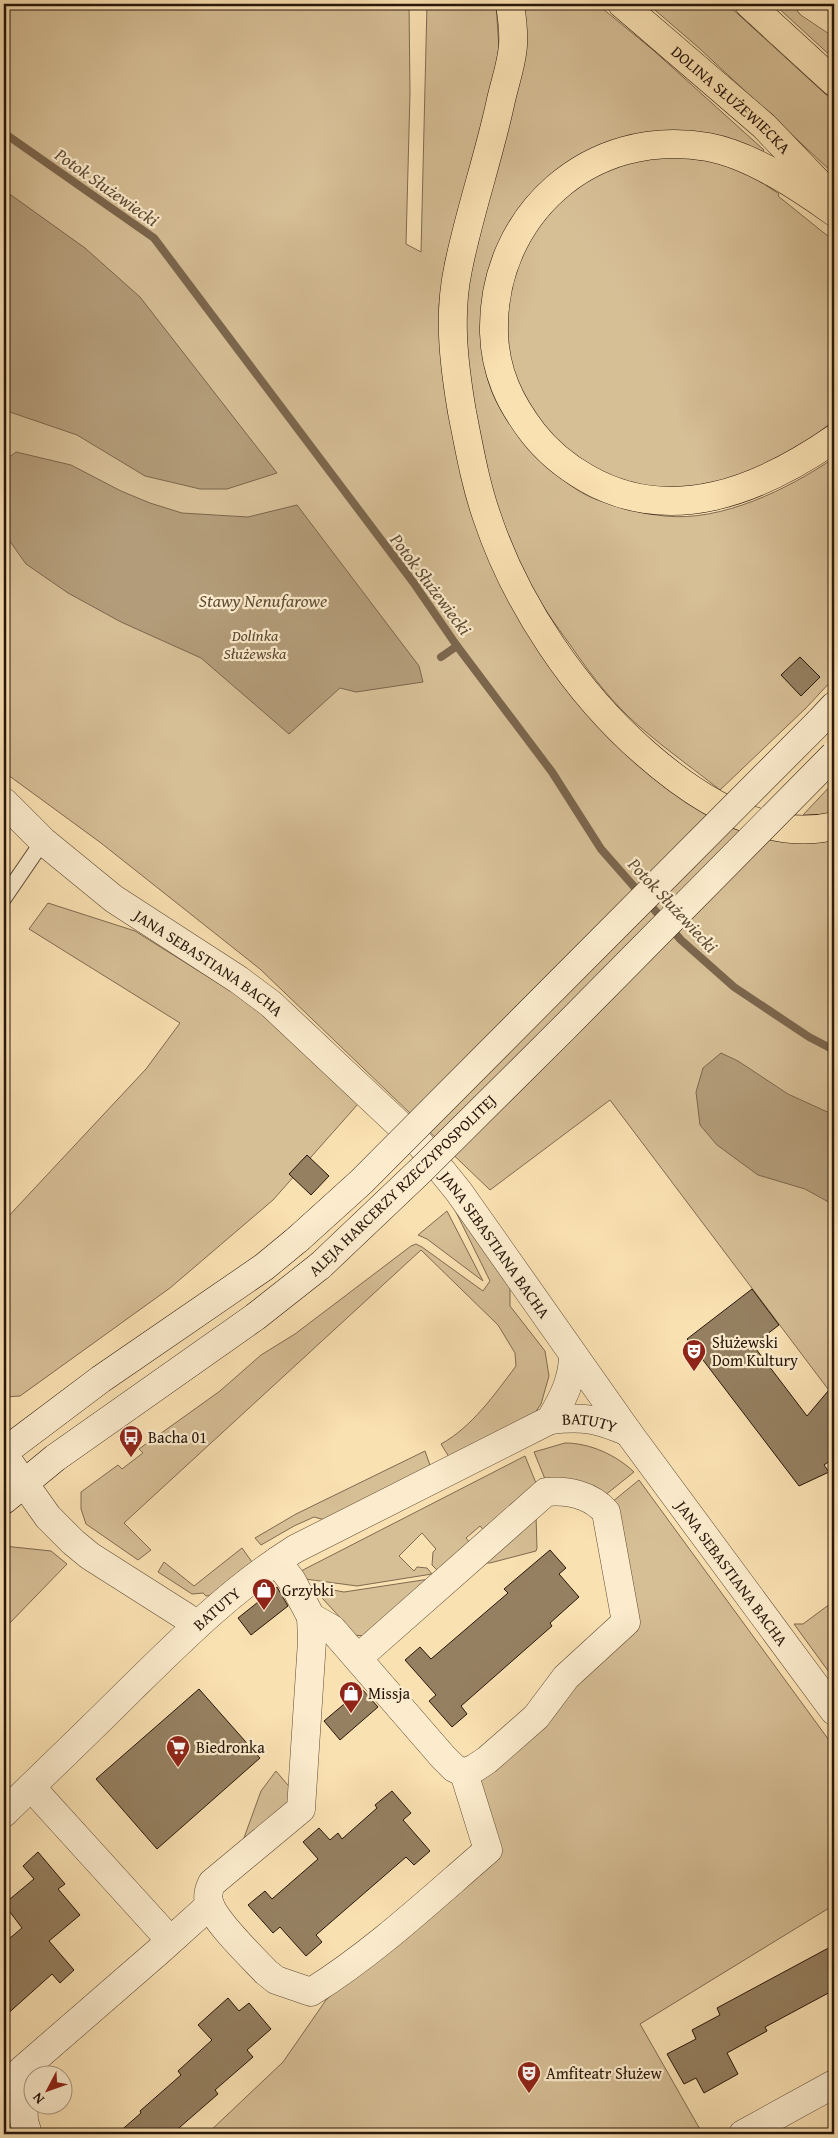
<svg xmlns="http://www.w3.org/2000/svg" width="838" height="2138" font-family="'Gentium Book Plus',serif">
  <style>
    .green { fill: #d6be95; stroke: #7f6a50 }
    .water { fill: #b39c79; stroke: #7b664d }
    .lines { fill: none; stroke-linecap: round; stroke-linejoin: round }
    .stream { stroke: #7b664d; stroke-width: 8 }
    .building { fill: #958061; stroke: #28160a }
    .lane-casing { stroke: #5c4934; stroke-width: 17 }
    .street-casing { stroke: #5c4934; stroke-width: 29 }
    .secondary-casing { stroke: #28160a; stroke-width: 29 }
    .primary-casing { stroke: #28160a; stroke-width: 29 }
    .lane { stroke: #fceccd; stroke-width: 15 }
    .street { stroke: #fceccd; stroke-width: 28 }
    .secondary { stroke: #fceccd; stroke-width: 28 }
    .primary { stroke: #fae1b2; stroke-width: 28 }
    .secondary-bridge-casing { stroke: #28160a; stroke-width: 29; stroke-linecap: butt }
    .secondary-bridge { stroke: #fceccd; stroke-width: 28 }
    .labels { text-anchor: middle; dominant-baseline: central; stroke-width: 4.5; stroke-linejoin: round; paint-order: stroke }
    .street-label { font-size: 16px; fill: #28160a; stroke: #fceccd }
    .park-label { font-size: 16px; font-style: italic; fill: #5c4834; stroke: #fceccd }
    .poi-label { font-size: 16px; fill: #28160a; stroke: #fceccd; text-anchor: start }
    .water-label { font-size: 18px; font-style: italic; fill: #604c36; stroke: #fceccd }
  </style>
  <rect width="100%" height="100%" fill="#fae1b2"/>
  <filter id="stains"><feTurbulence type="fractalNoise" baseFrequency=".004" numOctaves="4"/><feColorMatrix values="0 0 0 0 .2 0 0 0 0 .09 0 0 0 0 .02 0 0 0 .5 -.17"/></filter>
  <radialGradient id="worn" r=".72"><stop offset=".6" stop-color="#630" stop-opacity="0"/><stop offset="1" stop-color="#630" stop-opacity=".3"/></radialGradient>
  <!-- green -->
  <g class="green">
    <polygon points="4,4 409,4 410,93 406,244 421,252 427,4 496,4 499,48 493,80 445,263 439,305 441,350 553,666 756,837 811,843 834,837 834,1397 610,1100 490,1190 260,969 101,843 4,772"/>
    <path d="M 522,4 L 597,4 L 653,50 L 764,150 L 760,154 L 723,138 L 545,181 C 532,194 518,208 508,224 C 480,271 472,337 491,389 C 501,417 525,445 546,465 C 560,478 577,492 595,499 C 617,507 643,514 665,516 C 722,522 788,489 834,458 L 834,678 L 806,708 L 720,790 C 694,769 665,749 640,727 C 613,704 591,675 571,646 C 555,624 538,601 526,576 C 482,487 463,384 466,285 Z"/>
    <polygon points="648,4 727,4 834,102 834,174 699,48"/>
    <polygon points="774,4 791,4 834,33 834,59"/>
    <polygon points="675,156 715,162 737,170 758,180 779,194 778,196 834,241 834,420 816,435 768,463 727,481 676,492 609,478 568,452 549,432 525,400 510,364 505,314 518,261 532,236 561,199 595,176 633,161"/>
    <polygon points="834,782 834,814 803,815"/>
    <polygon points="48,903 135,931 264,1012 358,1104 273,1200 170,1288 20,1396 6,1397 4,1397 4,1221 146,1069 180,1023 29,929"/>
    <path d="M 452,1204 L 510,1286 L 510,1306 L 545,1351 L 549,1376 L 541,1404 L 532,1417 L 449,1457 L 441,1444 C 472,1427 495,1394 516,1366 L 515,1353 L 498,1325 L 421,1250 L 124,1523 L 151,1550 L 138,1560 L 86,1524 L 81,1509 L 81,1492 L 118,1465 L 122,1469 L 143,1453 L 139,1449 L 220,1391 L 261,1355 L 295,1334 L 411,1246 L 416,1244 L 422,1247 L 483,1291 L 490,1281 Z"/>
    <polygon points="447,1211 483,1281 427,1239 418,1235"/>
    <path d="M 565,1443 C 590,1443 616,1455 634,1472 L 604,1496 L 547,1484 L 534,1452 Z"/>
    <polygon points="425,1451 431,1468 325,1520 314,1517 294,1526 261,1545 255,1538 296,1514"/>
    <polygon points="525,1456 538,1488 488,1535 480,1526 466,1538 473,1547 442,1575 432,1565 433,1552 436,1549 422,1533 399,1556 414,1571 417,1567 427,1568 432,1574 357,1586 305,1579 301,1571"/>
    <polygon points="639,1480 834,1747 834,1905 640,2024 701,2131 699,2134 207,2134 283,2062 326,2000 493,1848 464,1775 633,1622 612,1502"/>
    <polygon points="536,1515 537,1548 536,1551 490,1563 485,1563"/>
    <polygon points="4,1546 51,1551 67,1564 4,1629"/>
    <polygon points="242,1548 252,1562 213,1595 206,1596 203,1593 192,1594 158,1572 164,1562 194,1586"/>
    <polygon points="436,1578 367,1636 350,1635 346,1624 311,1586 344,1592"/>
    <polygon points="834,1601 834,1679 794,1624 803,1624"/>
    <polygon points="276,1771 292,1790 292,1801 241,1846 261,1791"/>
  </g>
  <!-- water -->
  <g class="water">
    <polygon points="4,190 85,248 140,297 277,473 227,489 200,489 175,483 145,476 77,435 4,410"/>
    <polygon points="16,452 71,465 121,491 150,503 182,513 248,517 297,505 419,666 423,682 356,692 340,688 289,734 201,658 121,622 68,593 26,564 4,533 4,461"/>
    <polygon points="721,1053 738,1061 788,1094 834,1115 834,1205 805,1189 758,1175 717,1145 700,1125 696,1092 703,1068"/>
  </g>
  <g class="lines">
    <!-- stream -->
    <g class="stream">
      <polyline points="4,133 154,238 413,582 457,646 552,772 601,849 681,940 734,987 809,1037 834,1050"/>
      <polyline points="441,657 457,646"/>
    </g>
  </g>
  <!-- building -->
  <g class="building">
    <polygon points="800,657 820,677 801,696 781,675"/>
    <polygon points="307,1155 329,1176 311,1195 289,1174"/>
    <polygon points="752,1289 779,1325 753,1345 807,1416 834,1384 834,1458 824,1465 829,1472 799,1486 687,1339"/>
    <polygon points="550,1550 566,1568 559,1574 579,1597 550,1623 552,1626 461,1706 467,1714 452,1727 429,1701 436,1695 405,1660 420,1647 431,1659 508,1593 504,1589"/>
    <polygon points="277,1587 288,1606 251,1635 238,1618"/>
    <polygon points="199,1689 260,1758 157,1849 96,1779"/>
    <polygon points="362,1689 378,1707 340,1740 324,1721"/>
    <polygon points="392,1791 411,1813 403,1820 430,1851 414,1865 406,1857 316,1935 322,1942 306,1956 280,1927 273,1933 248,1905 265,1891 272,1899 318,1859 303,1842 319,1828 330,1840 338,1833 342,1839 377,1808 375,1805"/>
    <polygon points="38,1852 65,1884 58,1889 80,1915 49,1941 74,1970 60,1983 52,1974 4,2017 4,1943 22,1928 4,1904 34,1879 23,1866"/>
    <polygon points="834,1945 834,1990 765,2027 767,2031 727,2053 738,2074 704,2093 696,2078 684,2084 667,2054 696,2039 692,2030 720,2015 717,2008"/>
    <polygon points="228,1998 239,2011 249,2003 271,2029 247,2050 253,2057 215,2090 218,2094 172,2134 117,2134 141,2113 140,2111 181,2075 178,2071 212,2040 198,2025"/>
  </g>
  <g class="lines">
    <!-- lane casing -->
    <g class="lane-casing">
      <polyline id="lane" points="4,898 43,841"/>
    </g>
    <!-- street casing -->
    <g class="street-casing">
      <g id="street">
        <path id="s1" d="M 4,802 L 43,841 L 114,899 L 239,980 L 271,1004 L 421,1145 L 459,1192 L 628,1432 L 834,1711"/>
        <path id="s2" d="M 550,1420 C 583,1416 598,1419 628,1432"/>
        <polyline points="4,1455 48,1517 73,1542 90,1556 186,1617 196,1626"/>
        <path d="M 277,1561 L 292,1581 L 311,1617 L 332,1629 L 443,1757 L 454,1768 L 464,1773 L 475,1768 L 487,1760 L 536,1717 L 566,1677 L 626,1622 L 606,1512 C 591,1495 568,1490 546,1492 L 358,1658"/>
        <path d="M 311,1617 L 312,1641 L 301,1809 L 212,1883 C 209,1889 207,1896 209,1902 C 214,1921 251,1956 266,1972 L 276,1980 L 311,1992 C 375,1952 431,1899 488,1850 L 464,1773"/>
        <polyline points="31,1787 170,1940"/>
        <path id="s3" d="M 4,1813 C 46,1772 89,1731 131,1689 C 183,1638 233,1588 295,1549 L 550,1420 C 563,1399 573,1379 573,1355"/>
        <polyline points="28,2134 24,2121 22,2070 159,1951 210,1905"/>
        <polyline points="743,2134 834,2084"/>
      </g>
    </g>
    <!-- secondary casing -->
    <g class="secondary-casing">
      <g id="secondary">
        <polyline points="819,722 834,706"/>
        <polyline points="4,1452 101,1379 264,1267 298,1239"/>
        <polyline points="4,1500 55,1458 255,1317 321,1265"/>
      </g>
    </g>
    <!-- primary casing -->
    <g class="primary-casing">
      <g id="primary">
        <path d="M 510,4 C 512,17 514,31 513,45 C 512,63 505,82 501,100 C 489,157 469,213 458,269 C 448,316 454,365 462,412 C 469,447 475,483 487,517 C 516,604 576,693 645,753 C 695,797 764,843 834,826"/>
        <path id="s4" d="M 622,4 L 764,126 L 834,199"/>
        <polyline points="749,4 834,82"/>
        <polyline points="810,4 834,20"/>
        <path d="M 834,212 C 799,187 751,155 708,147 C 591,126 491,215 494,333 C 495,372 510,403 533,433 C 548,452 565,466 586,478 C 671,527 760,490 834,439"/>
      </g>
    </g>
    <!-- lane -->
    <use href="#lane" class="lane"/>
    <!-- street -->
    <use href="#street" class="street"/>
    <!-- secondary -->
    <use href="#secondary" class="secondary"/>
    <!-- primary -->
    <use href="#primary" class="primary"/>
    <!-- secondary-bridge casing -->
    <g class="secondary-bridge-casing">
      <g id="secondary-bridge">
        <polyline points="298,1239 361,1182 819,722"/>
        <polyline points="321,1265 421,1170 563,1029 834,755"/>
      </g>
    </g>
    <!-- secondary-bridge -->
    <use href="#secondary-bridge" class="secondary-bridge"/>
  </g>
  <!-- icons -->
  <defs>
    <g id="theatre-pin" transform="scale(1.25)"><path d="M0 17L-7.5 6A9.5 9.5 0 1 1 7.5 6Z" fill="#8f2418" stroke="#fceccd"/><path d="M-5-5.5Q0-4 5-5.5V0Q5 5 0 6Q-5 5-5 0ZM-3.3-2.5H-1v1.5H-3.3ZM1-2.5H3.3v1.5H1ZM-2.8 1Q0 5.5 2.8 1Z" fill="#fff"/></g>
    <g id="bus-pin" transform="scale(1.25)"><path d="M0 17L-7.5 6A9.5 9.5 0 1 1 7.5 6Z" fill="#8f2418" stroke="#fceccd"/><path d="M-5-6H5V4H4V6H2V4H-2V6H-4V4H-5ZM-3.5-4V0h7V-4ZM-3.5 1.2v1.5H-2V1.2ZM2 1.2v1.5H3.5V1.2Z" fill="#fff"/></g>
    <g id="shop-pin" transform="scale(1.25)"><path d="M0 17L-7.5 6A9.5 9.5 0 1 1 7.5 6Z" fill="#8f2418" stroke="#fceccd"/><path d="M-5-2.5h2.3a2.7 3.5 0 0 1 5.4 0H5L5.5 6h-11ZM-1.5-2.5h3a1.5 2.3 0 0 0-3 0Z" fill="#fff"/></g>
    <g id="supermarket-pin" transform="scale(1.25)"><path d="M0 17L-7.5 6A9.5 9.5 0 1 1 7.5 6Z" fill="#8f2418" stroke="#fceccd"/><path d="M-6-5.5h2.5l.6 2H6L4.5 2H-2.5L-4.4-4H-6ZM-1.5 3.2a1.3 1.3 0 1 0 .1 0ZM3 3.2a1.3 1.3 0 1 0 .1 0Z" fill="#fff"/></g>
  </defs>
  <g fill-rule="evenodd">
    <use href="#theatre-pin" x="694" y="1351"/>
    <use href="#bus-pin" x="131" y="1437"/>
    <use href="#shop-pin" x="264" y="1590"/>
    <use href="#shop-pin" x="351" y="1693"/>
    <use href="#supermarket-pin" x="178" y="1747"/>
    <use href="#theatre-pin" x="529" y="2073"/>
  </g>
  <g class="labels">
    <!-- street labels -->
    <g class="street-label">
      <text stroke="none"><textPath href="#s4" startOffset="145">DOLINA SŁUŻEWIECKA</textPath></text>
      <text stroke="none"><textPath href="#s1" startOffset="261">JANA SEBASTIANA BACHA</textPath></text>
      <text transform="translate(402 1185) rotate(-44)">ALEJA HARCERZY RZECZYPOSPOLITEJ</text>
      <text stroke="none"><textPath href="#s1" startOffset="666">JANA SEBASTIANA BACHA</textPath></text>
      <text stroke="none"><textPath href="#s2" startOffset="40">BATUTY</textPath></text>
      <text stroke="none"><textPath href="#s1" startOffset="1071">JANA SEBASTIANA BACHA</textPath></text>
      <text stroke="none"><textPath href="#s3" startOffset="295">BATUTY</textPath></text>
    </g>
    <!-- park labels -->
    <g class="park-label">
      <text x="255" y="635">Dolinka<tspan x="255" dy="18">Służewska</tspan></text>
    </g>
    <!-- poi labels -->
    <g class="poi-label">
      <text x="712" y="1342">Służewski<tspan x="712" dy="18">Dom Kultury</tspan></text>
      <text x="148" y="1437">Bacha 01</text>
      <text x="282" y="1590">Grzybki</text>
      <text x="368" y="1693">Missja</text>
      <text x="196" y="1747">Biedronka</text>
      <text x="546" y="2073">Amfiteatr Służew</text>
    </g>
    <!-- water labels -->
    <g class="water-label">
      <text transform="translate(107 187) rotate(35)">Potok Służewiecki</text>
      <text transform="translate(431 584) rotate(53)">Potok Służewiecki</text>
      <text x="263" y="600">Stawy Nenufarowe</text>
      <text transform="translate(673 905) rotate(47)">Potok Służewiecki</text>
    </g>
  </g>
  <!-- margin -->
  <rect width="838" height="2138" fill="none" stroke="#fae1b2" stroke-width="20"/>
  <rect x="5" y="5" width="828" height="2128" fill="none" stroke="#28160a" stroke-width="2.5"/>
  <rect x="10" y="10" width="818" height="2118" fill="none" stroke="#28160a"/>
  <!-- north arrow -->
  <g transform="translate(48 2090) rotate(229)"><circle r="24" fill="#fceccd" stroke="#a7967f"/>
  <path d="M0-4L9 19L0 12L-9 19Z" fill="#8f2418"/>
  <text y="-8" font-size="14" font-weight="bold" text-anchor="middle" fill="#28160a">N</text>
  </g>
  <rect width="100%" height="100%" filter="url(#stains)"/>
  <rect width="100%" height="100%" fill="url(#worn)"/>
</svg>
